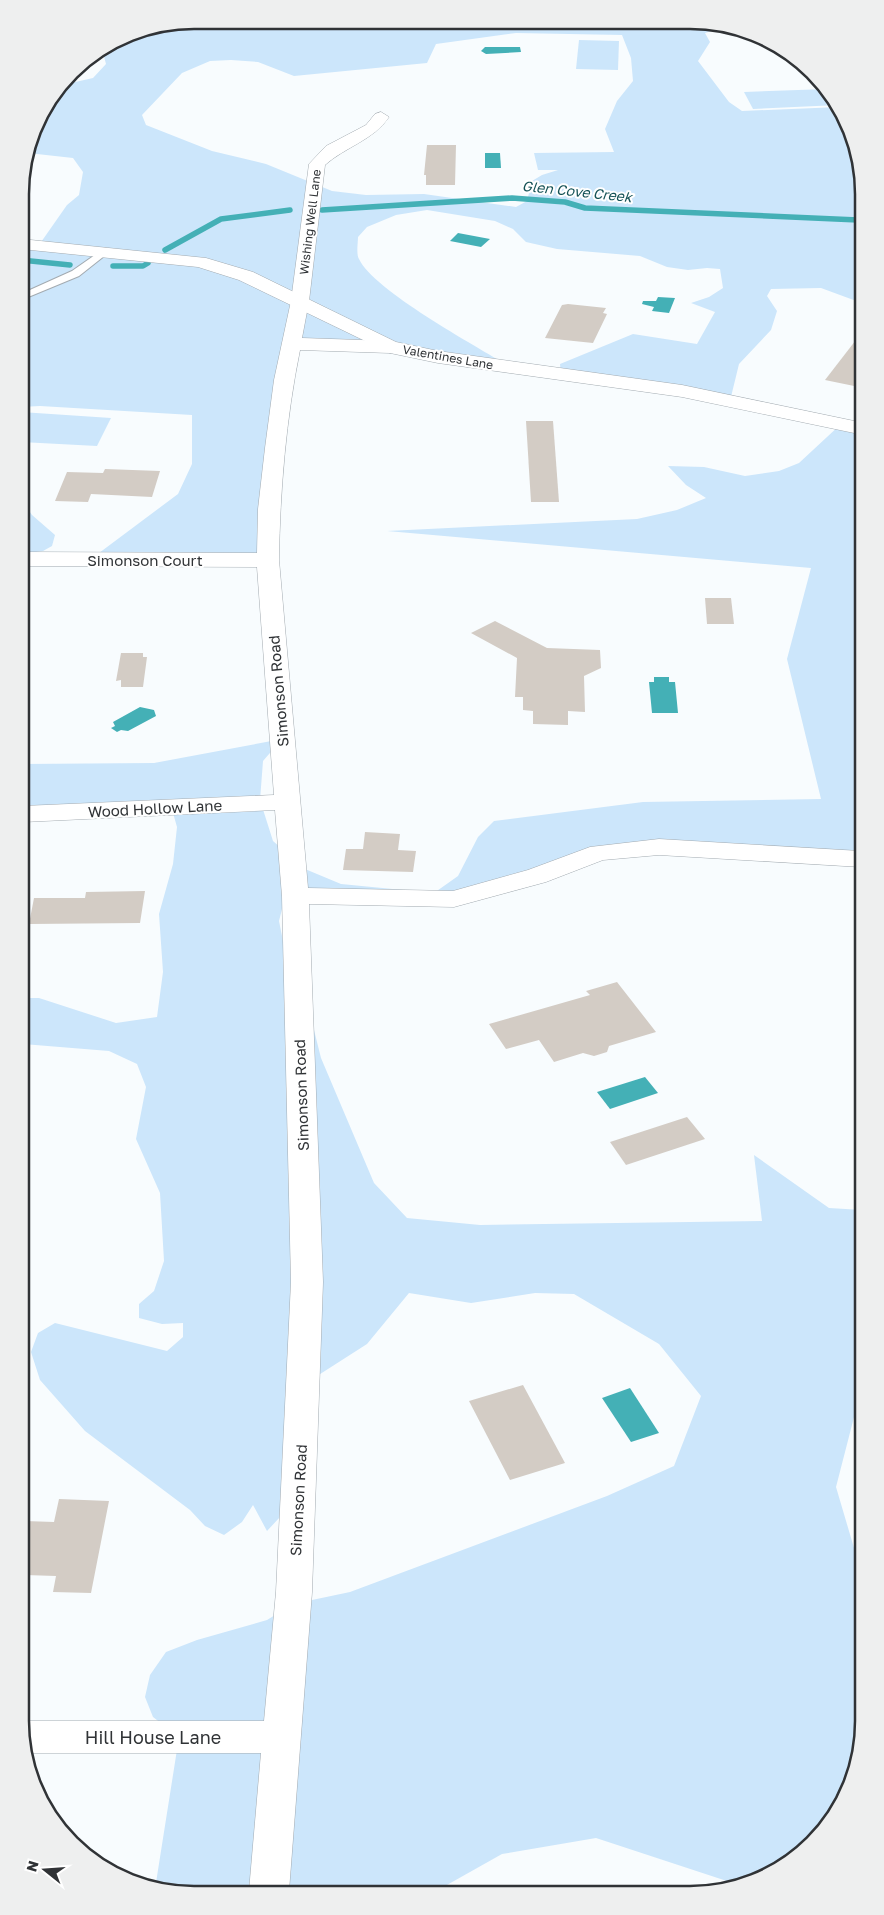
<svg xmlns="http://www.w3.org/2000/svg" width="884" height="1915" font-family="'Golos Text',sans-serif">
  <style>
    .green { fill: #cce6fb; fill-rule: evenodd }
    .water { fill: #44b0b6 }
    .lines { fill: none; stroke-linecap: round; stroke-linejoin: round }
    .stream { stroke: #44b0b6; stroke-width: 5.5 }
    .building { fill: #d3ccc5 }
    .service-casing { stroke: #a3abb1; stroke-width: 2 }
    .minor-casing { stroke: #a3abb1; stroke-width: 1 }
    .tertiary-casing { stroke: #a3abb1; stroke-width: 1 }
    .path { stroke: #9fa3a5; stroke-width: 2.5; stroke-dasharray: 4 2; stroke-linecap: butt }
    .service { fill: #fff; fill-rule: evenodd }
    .minor { fill: #fff; fill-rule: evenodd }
    .tertiary { fill: #fff; fill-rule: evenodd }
    .labels { text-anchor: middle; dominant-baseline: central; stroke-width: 4; stroke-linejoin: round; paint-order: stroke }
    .far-street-label { font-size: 12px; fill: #303336; stroke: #fff }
    .far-water-label { font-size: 14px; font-style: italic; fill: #145256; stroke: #fff }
    .street-label { font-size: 15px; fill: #303336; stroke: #fff }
    .near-street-label { font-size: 18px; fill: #303336; stroke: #fff }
    .rim { fill: none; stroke: #303336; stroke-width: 2.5 }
  </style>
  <rect width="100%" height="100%" fill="#f8fcfe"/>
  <!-- green -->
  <g class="green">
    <path d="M 194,20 L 724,23 L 728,26 L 705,33 L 710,42 L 698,61 L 729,102 L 742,111 L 839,107 L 858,149 L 859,302 L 821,288 L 771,289 L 767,296 L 777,311 L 771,330 L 739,364 L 730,401 L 561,374 L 560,364 L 633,334 L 697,344 L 715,312 L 691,303 L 709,297 L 723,288 L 720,269 L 707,268 L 688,270 L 667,267 L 640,256 L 557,249 L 526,242 L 513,229 L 495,221 L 427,210 L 396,215 L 367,227 L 358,237 C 358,243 356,254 359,259 C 374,291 478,347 512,368 L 438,357 L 293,344 L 268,560 L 95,556 L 178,494 L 192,464 L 192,415 L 40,406 L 21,407 L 21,244 L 39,245 L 67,205 L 79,195 L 83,172 L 73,158 L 28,153 L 38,117 L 62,85 L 93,78 L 106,64 L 102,49 L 128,33 ZM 516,33 L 622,35 L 631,58 L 633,81 L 617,101 L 605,129 L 614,152 L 534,153 L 538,170 L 558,170 L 542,175 L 532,181 L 527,201 L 516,207 L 424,194 L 366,195 L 332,191 L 266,164 L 212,151 L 146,125 L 142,115 L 182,73 L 210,61 L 231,60 L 258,62 L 294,76 L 427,63 L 436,44 Z"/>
    <polygon points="579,40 619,41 618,70 576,69"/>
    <polygon points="827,89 838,105 753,109 744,92"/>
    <polygon points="21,412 111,418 97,446 21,442"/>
    <polygon points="841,424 859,428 860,855 655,844 455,896 289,900 282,909 279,921 283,941 297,962 321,1058 374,1183 407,1218 480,1225 762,1221 754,1155 829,1208 862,1210 862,1386 836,1487 854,1548 863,1561 864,1733 851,1787 828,1827 786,1866 742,1886 596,1838 502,1854 438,1890 160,1892 155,1889 179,1737 153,1717 145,1697 150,1675 166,1652 197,1640 267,1620 293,1604 350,1592 607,1496 674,1466 701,1396 659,1344 574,1294 535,1293 471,1303 409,1293 367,1344 303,1385 280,1517 267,1531 253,1505 242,1522 224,1535 205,1526 190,1510 85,1431 40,1380 31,1352 38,1333 55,1323 167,1351 183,1337 183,1323 162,1324 139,1318 139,1304 154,1291 164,1261 160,1193 136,1139 146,1087 137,1064 109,1051 23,1044 23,998 39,998 116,1023 157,1017 163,972 159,914 173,864 177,827 173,813 42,808 23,809 22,764 154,763 282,739 263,761 260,800 273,841 305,869 341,884 434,893 458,876 478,837 494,821 643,802 821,799 787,659 811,568 387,531 637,519 677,510 706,498 686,485 668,466 704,467 745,476 779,471 799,463"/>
    <polygon points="22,501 32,515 55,535 52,546 43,551 22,554"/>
  </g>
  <!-- water -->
  <g class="water">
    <polygon points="485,47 520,47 521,52 486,54 481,51"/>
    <polygon points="485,153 500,153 501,168 485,168"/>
    <polygon points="458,233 490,239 481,247 450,241"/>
    <polygon points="658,297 675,298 669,313 652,311 654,307 642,304 643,301 656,301"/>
    <polygon points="654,677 669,677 669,682 675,682 678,713 652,713 649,682 654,682"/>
    <polygon points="140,707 154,710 156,716 128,731 121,730 117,732 111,728 115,726 113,722"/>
    <polygon points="645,1077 658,1093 610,1109 597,1092"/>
    <polygon points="630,1388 659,1433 631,1442 602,1398"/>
  </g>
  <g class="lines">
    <!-- stream -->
    <g class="stream">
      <polyline points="322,210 512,198 565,202 585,208 858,220"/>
      <polyline points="165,250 221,219 290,210"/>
      <polyline points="21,260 70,265"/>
      <polyline points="113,266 143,266 148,263"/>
    </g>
  </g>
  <!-- building -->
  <g class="building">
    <polygon points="427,145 456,145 455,185 426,185 426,175 424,175"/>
    <polygon points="568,304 606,308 603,313 607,314 593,343 545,338 562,305"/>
    <polygon points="859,336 859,387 825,380"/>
    <polygon points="526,421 553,421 559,502 531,502"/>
    <polygon points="105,469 160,471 152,497 91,494 88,502 55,501 67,472 103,473"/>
    <polygon points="705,598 731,598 734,624 707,624"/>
    <polygon points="495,621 547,648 600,650 601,668 584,676 585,712 568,711 568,725 533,724 533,711 523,710 523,697 515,697 517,658 471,633"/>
    <polygon points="121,653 143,653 143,657 147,657 143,687 121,687 121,680 116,681"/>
    <polygon points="365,832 400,834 398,850 416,851 413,872 343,870 346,849 363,849"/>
    <polygon points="145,891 140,923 29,924 34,898 85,898 86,892"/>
    <polygon points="617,982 656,1032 609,1046 607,1052 594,1056 583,1053 554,1062 539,1040 506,1049 489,1024 590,995 586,991"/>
    <polygon points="687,1117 705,1139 626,1165 610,1142"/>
    <polygon points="523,1385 565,1463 510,1480 469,1401"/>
    <polygon points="59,1499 109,1501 91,1593 53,1592 56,1576 25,1575 25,1521 54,1522"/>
  </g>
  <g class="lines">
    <!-- service casing -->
    <g class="service-casing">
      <polygon id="service" points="105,248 110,251 108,253 79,276 21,300 21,294 72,271"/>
    </g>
    <!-- minor casing -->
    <g class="minor-casing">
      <path id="minor" d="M 381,112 L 389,117 C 374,140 345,147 325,165 L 309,301 L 302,338 L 390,341 L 397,343 L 400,347 L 397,351 L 390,353 L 300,350 C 286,419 280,490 279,560 L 308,888 L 453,891 L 528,870 L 590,847 L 659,839 L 860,851 L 861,867 L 659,855 L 603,860 L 546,882 L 454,907 L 309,904 L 323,1282 L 312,1592 L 289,1891 L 249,1891 L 261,1753 L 26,1753 L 26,1721 L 264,1721 L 276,1592 L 291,1282 L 282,896 L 275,810 L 23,822 L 23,806 L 274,795 L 257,567 L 22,566 L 22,552 L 257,553 L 258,509 L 265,448 L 274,380 L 291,301 L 309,164 L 326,146 L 366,125 L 375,114 Z"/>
    </g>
    <!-- tertiary casing -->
    <g class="tertiary-casing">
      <polygon id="tertiary" points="21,239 206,258 253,272 396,342 438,351 682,385 859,422 859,434 682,397 438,363 390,353 239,280 198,267 21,249"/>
    </g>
    <!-- path -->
    <polyline class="path" points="21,316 21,318"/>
    <!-- service -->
    <use href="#service" class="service"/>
    <!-- minor -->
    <use href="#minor" class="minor"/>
    <!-- tertiary -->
    <use href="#tertiary" class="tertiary"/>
  </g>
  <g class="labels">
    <!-- far-street labels -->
    <g class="far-street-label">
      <text transform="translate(310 222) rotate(-83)">Wishing Well Lane</text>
      <text transform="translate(448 357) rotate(10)">Valentines Lane</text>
    </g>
    <!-- far-water labels -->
    <g class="far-water-label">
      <text transform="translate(577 191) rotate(6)">Glen Cove Creek</text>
    </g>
    <!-- street labels -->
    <g class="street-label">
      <text x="145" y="560">Simonson Court</text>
      <text transform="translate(278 691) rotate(-95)">Simonson Road</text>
      <text transform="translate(155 808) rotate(-3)">Wood Hollow Lane</text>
      <text transform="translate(301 1095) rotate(-92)">Simonson Road</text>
      <text transform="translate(298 1500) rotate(-87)">Simonson Road</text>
    </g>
    <!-- near-street labels -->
    <g class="near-street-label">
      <text x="153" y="1737">Hill House Lane</text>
    </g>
  </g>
  <!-- crop -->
  <path d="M0 0H884V1915H0ZM194 29H690A165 165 0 0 1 855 194V1721A165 165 0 0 1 690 1886H194A165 165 0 0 1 29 1721V194A165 165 0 0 1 194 29Z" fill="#eeefef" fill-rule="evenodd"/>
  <path class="rim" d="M194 29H690A165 165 0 0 1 855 194V1721A165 165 0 0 1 690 1886H194A165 165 0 0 1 29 1721V194A165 165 0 0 1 194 29Z"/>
  <!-- north arrow -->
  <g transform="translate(45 1870) rotate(287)" stroke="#ffffff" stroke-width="4" paint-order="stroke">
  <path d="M0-4L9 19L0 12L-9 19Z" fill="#303336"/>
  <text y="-8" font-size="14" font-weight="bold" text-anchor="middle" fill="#303336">N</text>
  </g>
</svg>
